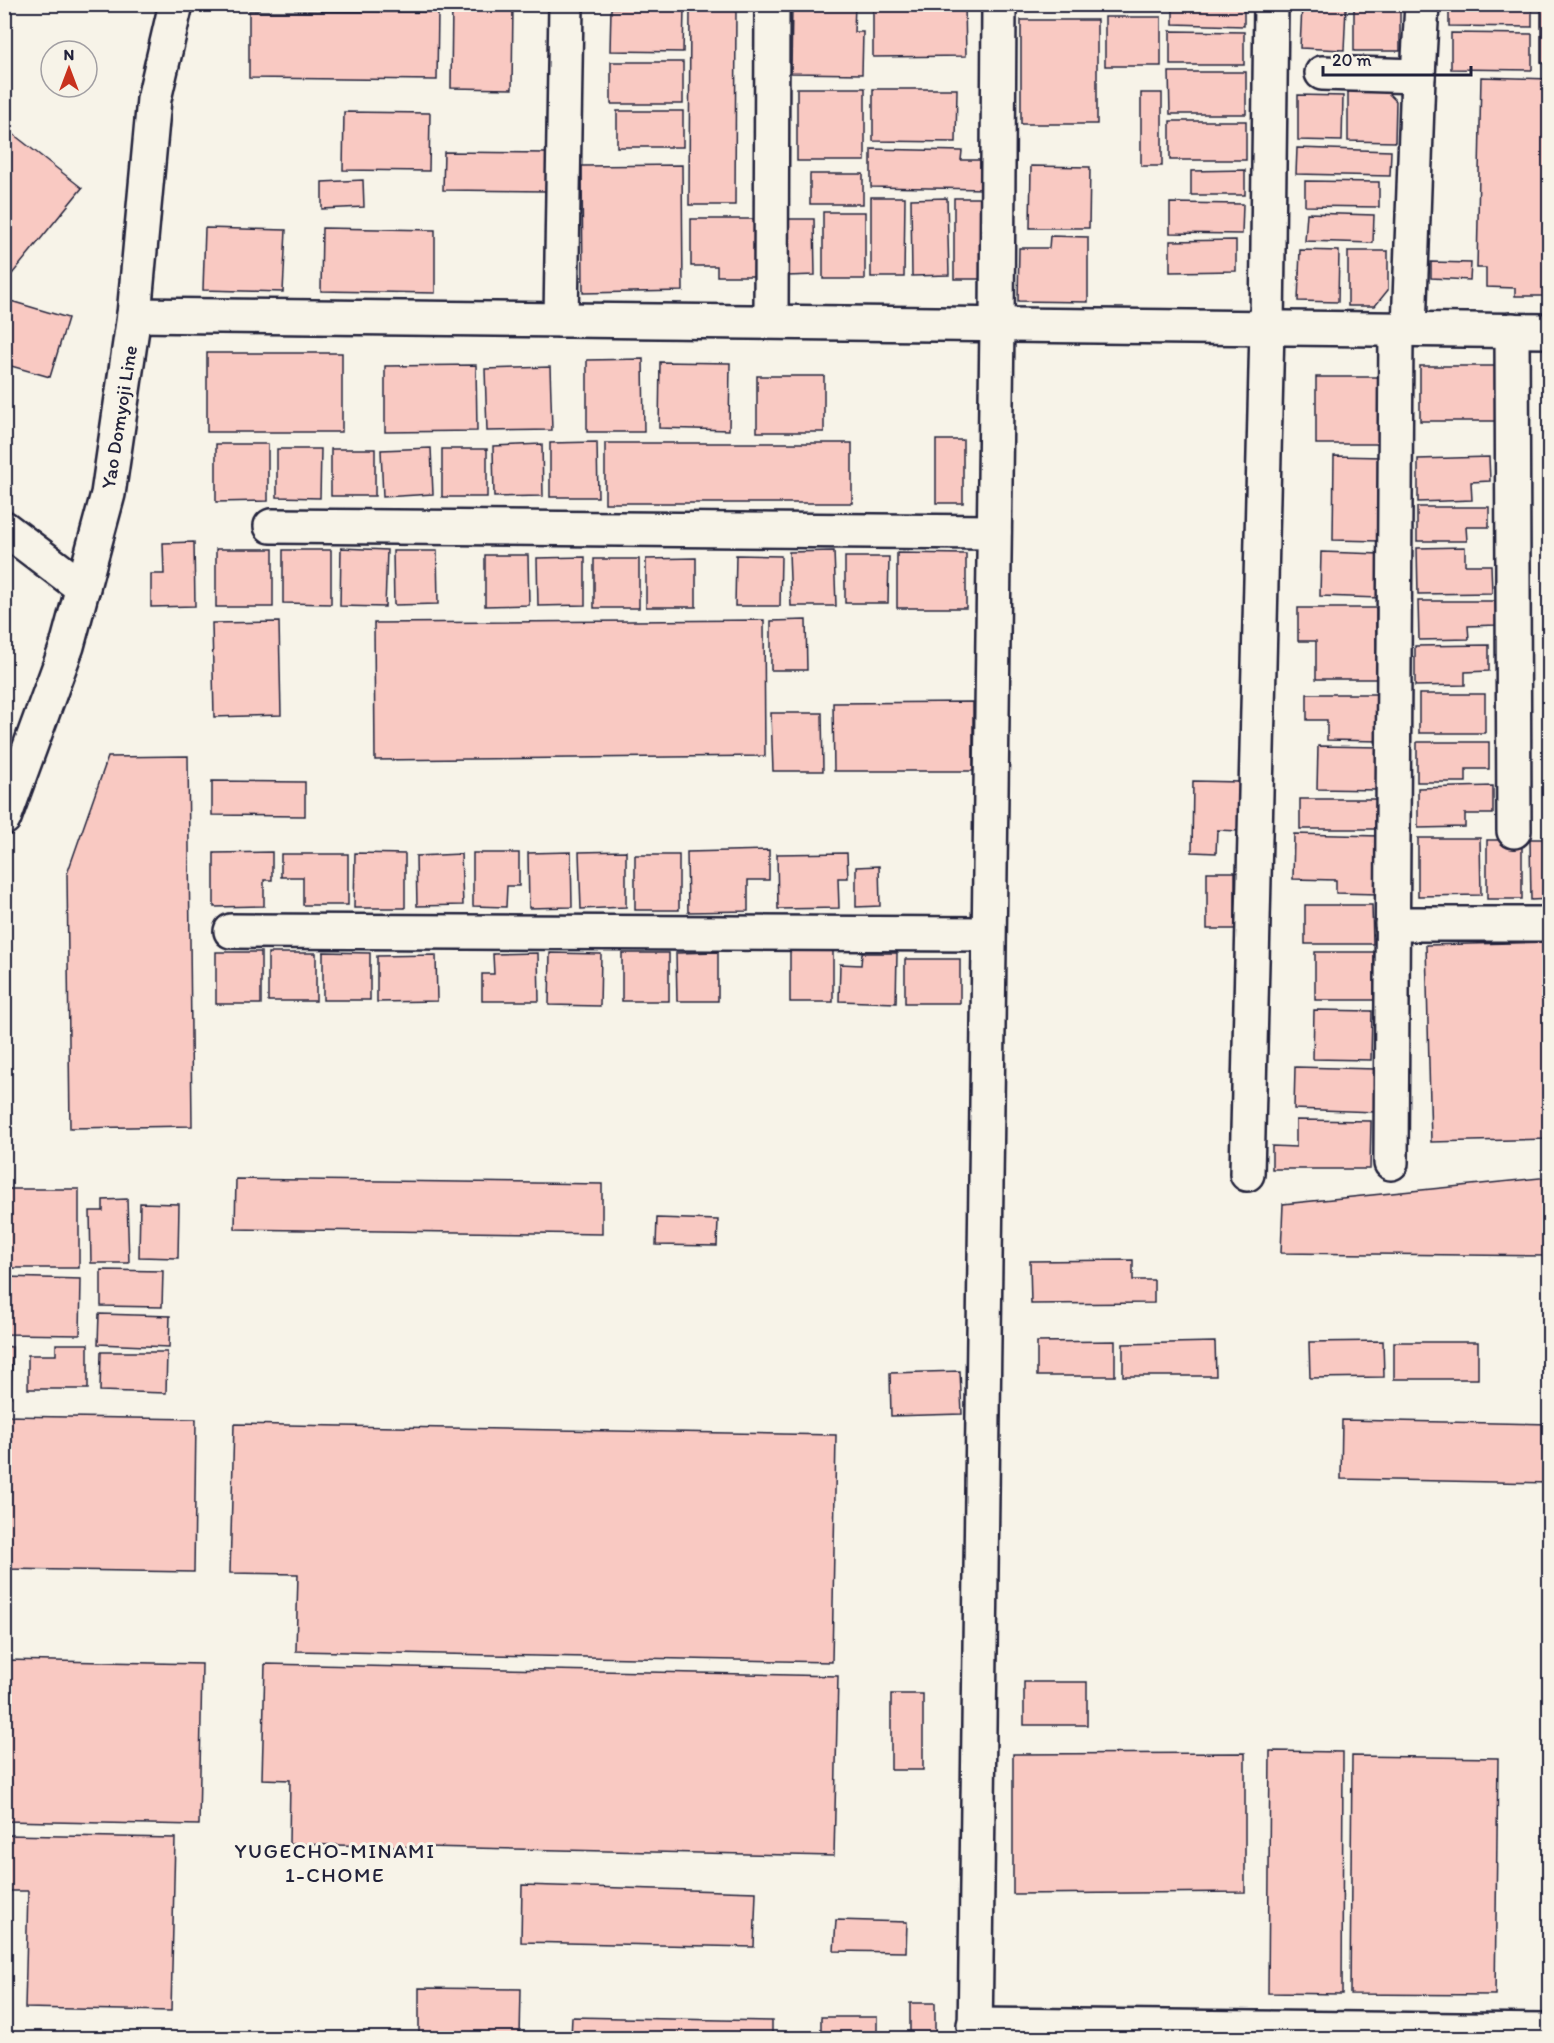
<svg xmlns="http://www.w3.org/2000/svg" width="1554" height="2043" font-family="Itim,sans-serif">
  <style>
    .building { fill: #f9c9c2; stroke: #22223b; stroke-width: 1.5 }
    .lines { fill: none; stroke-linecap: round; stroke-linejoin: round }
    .minor-casing { stroke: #22223b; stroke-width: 38 }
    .major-casing { stroke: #22223b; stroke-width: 38 }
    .minor { stroke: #f7f3e8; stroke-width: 33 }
    .major { stroke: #f7f3e8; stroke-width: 33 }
    .labels { text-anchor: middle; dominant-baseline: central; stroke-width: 6; stroke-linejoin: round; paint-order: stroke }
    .street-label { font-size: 20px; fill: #22223b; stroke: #f7f3e8 }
    .neighbourhood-label { font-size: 21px; letter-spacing: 1.5px; fill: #22223b; stroke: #f7f3e8 }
  </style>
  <rect width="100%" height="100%" fill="#f7f3e8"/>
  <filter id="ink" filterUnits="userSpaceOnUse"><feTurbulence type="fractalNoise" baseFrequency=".0167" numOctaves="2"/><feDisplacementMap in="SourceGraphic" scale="12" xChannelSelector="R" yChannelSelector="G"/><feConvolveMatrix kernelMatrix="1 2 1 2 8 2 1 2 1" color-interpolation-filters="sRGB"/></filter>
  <g filter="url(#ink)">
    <!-- building -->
    <g class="building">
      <polygon points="452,4 513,4 512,89 451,88"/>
      <polygon points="690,4 736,4 735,205 689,205"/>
      <polygon points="792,4 855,4 854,32 863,32 862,74 791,73"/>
      <polygon points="873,4 965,4 966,56 873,57"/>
      <polygon points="1173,4 1244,4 1244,26 1173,24"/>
      <polygon points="1449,4 1532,4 1532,27 1449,26"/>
      <rect x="1541" y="4" width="9" height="59"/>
      <polygon points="1302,6 1346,7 1344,50 1300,48"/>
      <polygon points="611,8 684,9 683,52 610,51"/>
      <rect x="1354" y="8" width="46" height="43"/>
      <polygon points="249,11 438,12 437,80 249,78"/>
      <rect x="1105" y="17" width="56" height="49"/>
      <rect x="1021" y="20" width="76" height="104"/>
      <polygon points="1170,31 1244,32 1244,65 1170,65"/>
      <polygon points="1451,33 1532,34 1532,70 1451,69"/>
      <rect x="611" y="62" width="72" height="42"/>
      <polygon points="1169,72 1246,72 1246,114 1170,114"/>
      <polygon points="1481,77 1550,79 1550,296 1515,296 1515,288 1486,287 1486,268 1477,268"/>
      <rect x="797" y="88" width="68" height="73"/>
      <polygon points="873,89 957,89 956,142 873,141"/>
      <polygon points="1348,91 1387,92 1396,101 1395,142 1348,141"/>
      <rect x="1141" y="93" width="21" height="73"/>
      <polygon points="1298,95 1343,96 1342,141 1298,140"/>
      <rect x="617" y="111" width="66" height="36"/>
      <polygon points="344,112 430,113 429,171 343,170"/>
      <rect x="1170" y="121" width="76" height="39"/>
      <polygon points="4,127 82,188 4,284"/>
      <polygon points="1297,148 1391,151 1390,176 1296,174"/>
      <polygon points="871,149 962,151 961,160 986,160 986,189 871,187"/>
      <polygon points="444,152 546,153 546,191 443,190"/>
      <polygon points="682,165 683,291 583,293 582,166"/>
      <polygon points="1031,166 1090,167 1089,228 1030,228"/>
      <polygon points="1245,170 1245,195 1191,195 1191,171"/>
      <rect x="810" y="174" width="53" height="30"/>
      <polygon points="363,180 364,207 322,209 322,182"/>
      <polygon points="1305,181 1379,182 1379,207 1305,206"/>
      <polygon points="871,197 905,197 904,277 871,277"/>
      <polygon points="947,198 949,275 912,276 911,199"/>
      <rect x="954" y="198" width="28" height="81"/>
      <polygon points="1170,203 1243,204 1242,234 1170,233"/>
      <rect x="823" y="212" width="42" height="67"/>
      <polygon points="1307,213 1374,215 1373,243 1305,241"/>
      <polygon points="691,219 754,219 754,276 717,276 717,266 691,266"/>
      <polygon points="787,219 814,219 815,275 787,276"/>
      <polygon points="205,228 286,230 283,292 203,290"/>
      <polygon points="322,228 435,230 435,293 321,291"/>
      <polygon points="1050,236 1088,237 1088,302 1018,301 1019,248 1049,248"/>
      <polygon points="1236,240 1236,271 1170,272 1170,241"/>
      <polygon points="1300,250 1339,251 1338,302 1298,301"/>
      <polygon points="1348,251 1388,251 1388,290 1375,306 1348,306"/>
      <polygon points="1431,262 1471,263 1470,280 1431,278"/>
      <polygon points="4,299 68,318 50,377 4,364"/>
      <rect x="207" y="353" width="135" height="79"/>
      <polygon points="643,359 644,432 587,432 587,360"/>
      <polygon points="660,362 730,363 729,430 659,428"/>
      <polygon points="476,365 477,431 385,432 385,366"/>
      <rect x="1420" y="366" width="75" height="55"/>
      <polygon points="550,367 552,430 487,431 485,369"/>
      <rect x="757" y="376" width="67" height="56"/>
      <rect x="1316" y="377" width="63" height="67"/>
      <rect x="936" y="440" width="27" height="63"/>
      <polygon points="597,442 598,497 550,497 550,443"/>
      <rect x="605" y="443" width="247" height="60"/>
      <polygon points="216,444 268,444 268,501 216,502"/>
      <polygon points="542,444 543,496 494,497 493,446"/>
      <polygon points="431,448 433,494 383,497 381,450"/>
      <polygon points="277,449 321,449 320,498 277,497"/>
      <rect x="331" y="449" width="44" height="47"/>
      <rect x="442" y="449" width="45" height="48"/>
      <polygon points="1334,456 1381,457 1380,541 1333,540"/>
      <polygon points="1489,457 1490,481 1471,482 1472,500 1418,502 1418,459"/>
      <polygon points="1417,507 1489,507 1489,527 1466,527 1467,541 1417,541"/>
      <polygon points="194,542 195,606 151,607 151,574 164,574 163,543"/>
      <polygon points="1465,547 1465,565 1491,565 1492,593 1418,594 1417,548"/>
      <polygon points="341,548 387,550 385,607 340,606"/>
      <rect x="216" y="549" width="57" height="58"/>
      <polygon points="283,550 331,550 331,604 283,603"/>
      <polygon points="393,551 437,551 438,604 394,605"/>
      <polygon points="834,551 836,606 791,606 789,552"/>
      <polygon points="1321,552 1381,554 1380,598 1320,596"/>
      <polygon points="897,553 966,554 966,608 897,608"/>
      <polygon points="485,555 528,555 529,605 485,606"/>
      <polygon points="736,555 781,556 780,606 735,606"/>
      <polygon points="585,557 585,605 538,606 537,558"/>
      <polygon points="845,557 889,557 888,603 845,603"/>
      <polygon points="696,558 696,607 646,607 646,559"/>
      <rect x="594" y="559" width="45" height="49"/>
      <polygon points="1418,601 1495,601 1496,625 1468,626 1469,639 1419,640"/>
      <polygon points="1298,608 1376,608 1376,679 1316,679 1316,641 1298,641"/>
      <polygon points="764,620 765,756 375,760 374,623"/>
      <polygon points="806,620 807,670 771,670 771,621"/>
      <polygon points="279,622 281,715 214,717 212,623"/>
      <polygon points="1489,645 1489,671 1465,672 1465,685 1415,686 1415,646"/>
      <polygon points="1307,694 1381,694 1381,741 1327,740 1327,720 1307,720"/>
      <rect x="1419" y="694" width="66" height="39"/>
      <polygon points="973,702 973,771 834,771 833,703"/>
      <polygon points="771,713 822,713 823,771 773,771"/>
      <polygon points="1417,742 1489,742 1489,769 1466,769 1466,782 1417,782"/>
      <polygon points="1318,746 1380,747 1379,790 1317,789"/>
      <polygon points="188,756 192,1126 70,1128 67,874 108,757"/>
      <polygon points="212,781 305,782 305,816 212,815"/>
      <polygon points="1193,781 1240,782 1240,831 1217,830 1216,853 1192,852"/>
      <polygon points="1493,786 1493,814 1465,814 1465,827 1418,828 1418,788"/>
      <rect x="1300" y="799" width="76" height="30"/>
      <polygon points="1294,834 1380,836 1379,894 1336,893 1336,880 1293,879"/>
      <polygon points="1418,838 1480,838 1481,895 1418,896"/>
      <polygon points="1530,839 1550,839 1550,899 1531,900"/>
      <rect x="1487" y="840" width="35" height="59"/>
      <polygon points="769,850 769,880 748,880 748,911 688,912 687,852"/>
      <polygon points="626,851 626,907 581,909 579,852"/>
      <polygon points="272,852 272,880 264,880 264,906 214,907 214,853"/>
      <polygon points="571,852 572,907 529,908 528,853"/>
      <polygon points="355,853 405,854 405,908 354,908"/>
      <polygon points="473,853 519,853 519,886 507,886 506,907 473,906"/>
      <polygon points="847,853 848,878 838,878 839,908 778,909 777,854"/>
      <polygon points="281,854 348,854 348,905 303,905 303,877 281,877"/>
      <polygon points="461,854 463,905 417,906 416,856"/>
      <rect x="635" y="855" width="44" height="55"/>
      <polygon points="879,866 880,906 856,907 856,867"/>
      <rect x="1207" y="872" width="28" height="57"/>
      <polygon points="1305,905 1372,905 1373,944 1305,944"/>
      <polygon points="1550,942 1550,1139 1431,1142 1426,945"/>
      <rect x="790" y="948" width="43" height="54"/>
      <rect x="216" y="952" width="45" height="52"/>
      <polygon points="323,952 370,953 370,1000 323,1000"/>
      <polygon points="718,952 718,1001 677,1001 676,953"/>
      <rect x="1315" y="952" width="59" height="48"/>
      <rect x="268" y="953" width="48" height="48"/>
      <polygon points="538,953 539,1001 482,1001 482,974 494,974 493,954"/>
      <polygon points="550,953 601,954 600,1006 549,1005"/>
      <rect x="622" y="953" width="47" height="48"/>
      <polygon points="862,953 897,953 896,1003 839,1001 840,964 861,965"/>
      <polygon points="436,955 437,1001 377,1002 377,956"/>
      <rect x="905" y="959" width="55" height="44"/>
      <polygon points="1314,1010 1372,1011 1371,1060 1313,1059"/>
      <polygon points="1295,1067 1376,1069 1375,1112 1294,1109"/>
      <polygon points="1296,1120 1371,1121 1370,1169 1272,1169 1272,1146 1296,1147"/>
      <polygon points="1550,1177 1550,1256 1281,1253 1283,1204"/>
      <polygon points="236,1179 602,1184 602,1234 235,1229"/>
      <rect x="4" y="1189" width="75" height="79"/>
      <polygon points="127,1199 129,1263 91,1263 90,1211 103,1211 103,1200"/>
      <polygon points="140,1203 179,1204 178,1258 139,1257"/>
      <polygon points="657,1218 718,1220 717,1246 656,1245"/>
      <polygon points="1133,1260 1133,1280 1154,1280 1154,1303 1031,1304 1030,1261"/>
      <polygon points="101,1270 163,1271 162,1307 101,1306"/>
      <polygon points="4,1277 81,1279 80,1335 4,1334"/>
      <polygon points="99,1314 170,1316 169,1347 98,1344"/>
      <polygon points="1115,1341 1115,1376 1037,1376 1037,1342"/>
      <polygon points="1383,1341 1384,1377 1310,1378 1309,1342"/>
      <polygon points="1215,1342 1216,1376 1123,1376 1123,1344"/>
      <rect x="1394" y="1342" width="84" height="37"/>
      <polygon points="56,1344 88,1344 88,1389 28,1389 28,1355 56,1355"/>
      <polygon points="4,1346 12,1347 11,1397 4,1397"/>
      <polygon points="101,1352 167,1352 166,1393 100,1391"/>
      <polygon points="960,1371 962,1414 891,1416 890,1373"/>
      <polygon points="4,1416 196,1419 194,1572 4,1569"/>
      <polygon points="1342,1420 1550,1424 1550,1483 1341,1479"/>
      <polygon points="234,1424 836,1435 832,1662 296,1651 298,1574 230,1573"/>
      <polygon points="4,1660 202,1664 199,1825 4,1821"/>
      <polygon points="265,1664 838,1676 834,1856 289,1844 290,1780 262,1779"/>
      <rect x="1024" y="1682" width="63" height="43"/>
      <rect x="891" y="1694" width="32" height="76"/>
      <polygon points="1270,1751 1343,1752 1342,1994 1268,1993"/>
      <polygon points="1245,1753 1245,1892 1013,1894 1013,1754"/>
      <polygon points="1352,1756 1498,1758 1495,1995 1350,1994"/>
      <polygon points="4,1835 175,1838 171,2011 25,2008 28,1891 4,1891"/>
      <polygon points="522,1885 756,1892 754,1947 521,1942"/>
      <polygon points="836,1920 907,1922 906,1952 834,1951"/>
      <polygon points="419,1988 521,1989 520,2038 419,2038"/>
      <rect x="910" y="2003" width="25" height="30"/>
      <polygon points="572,2017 772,2021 772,2038 571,2038"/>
      <rect x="821" y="2017" width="56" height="21"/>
    </g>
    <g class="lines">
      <!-- minor casing -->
      <g class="minor-casing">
        <g id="minor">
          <polyline points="1322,73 1418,76"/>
          <polyline points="134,315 1550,331"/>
          <polyline points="561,320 566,4"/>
          <polyline points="771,321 772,4"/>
          <polyline points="1409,329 1418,76 1422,4"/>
          <polyline points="1512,330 1514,831"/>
          <polyline points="271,526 994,532"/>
          <polyline points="4,528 83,588"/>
          <polyline points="1392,924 1550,924"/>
          <polyline points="231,931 988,934"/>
          <polyline points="1391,1163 1396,329"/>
          <polyline points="1247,1174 1267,327 1271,4"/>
          <polyline points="974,2025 1550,2031"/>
          <polyline points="975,2038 997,324 999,4"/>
        </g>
      </g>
      <!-- major casing -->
      <g class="major-casing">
        <polyline id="major" points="4,818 67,646 108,494 134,315 154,99 176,4"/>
      </g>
      <!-- minor -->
      <use href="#minor" class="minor"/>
      <!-- major -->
      <use href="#major" class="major"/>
    </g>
  </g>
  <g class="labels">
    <!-- street labels -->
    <g class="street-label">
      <text transform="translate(119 417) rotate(-81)">Yao Domyoji Line</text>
    </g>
    <!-- neighbourhood labels -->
    <g class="neighbourhood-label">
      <text x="335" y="1850">YUGECHO-MINAMI<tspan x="335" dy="24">1-CHOME</tspan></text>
    </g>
  </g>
  <!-- margin -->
  <rect width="1554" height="2043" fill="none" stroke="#f7f3e8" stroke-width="24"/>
  <rect x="12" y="12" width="1530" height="2019" fill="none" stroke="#22223b" stroke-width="2" filter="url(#ink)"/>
  <!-- north arrow -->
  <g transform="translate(69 69)"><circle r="28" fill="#f7f3e8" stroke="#a29fa3" stroke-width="1.5"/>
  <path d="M0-4.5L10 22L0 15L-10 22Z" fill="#c8321e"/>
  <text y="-9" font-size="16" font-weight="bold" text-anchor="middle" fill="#22223b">N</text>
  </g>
  <!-- scale -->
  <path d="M1323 66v9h148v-9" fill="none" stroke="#22223b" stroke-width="3"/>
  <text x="1332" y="66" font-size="18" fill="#22223b" stroke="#f7f3e8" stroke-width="4.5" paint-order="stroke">20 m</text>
</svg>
